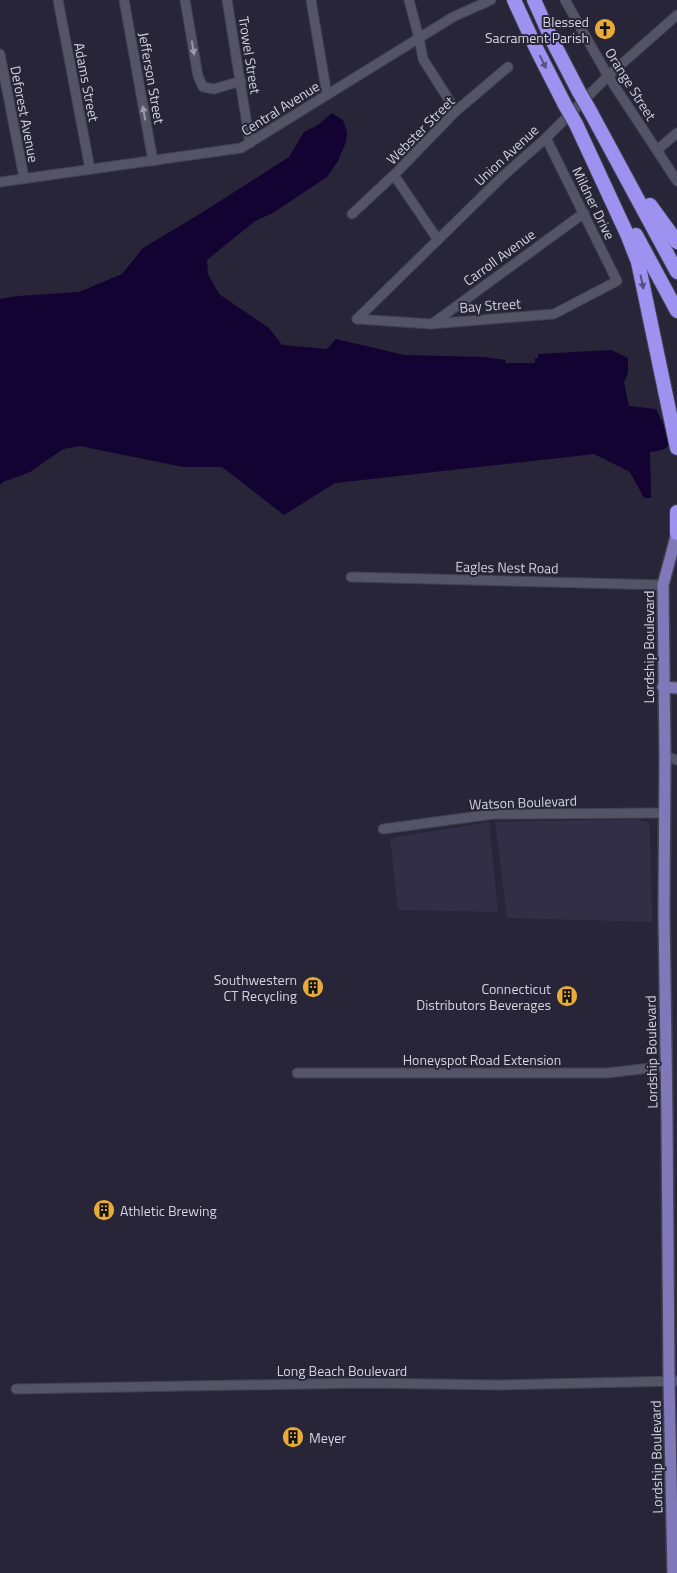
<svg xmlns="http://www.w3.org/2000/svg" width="677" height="1573" font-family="'Titillium Web',sans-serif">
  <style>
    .built { fill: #312e46 }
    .water { fill: #120332 }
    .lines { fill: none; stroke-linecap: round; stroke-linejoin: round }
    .minor-casing { stroke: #434150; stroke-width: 11 }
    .major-casing { stroke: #434150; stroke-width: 14 }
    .highway-casing { stroke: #434150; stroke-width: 16 }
    .minor { stroke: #555366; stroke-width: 9 }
    .major { stroke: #8178b9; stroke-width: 11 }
    .highway { stroke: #9f91f0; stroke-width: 14 }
    .highway-bridge-casing { stroke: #434150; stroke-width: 16; stroke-linecap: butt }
    .highway-bridge { stroke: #9f91f0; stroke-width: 14 }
    .oneway { fill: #9a99a7 }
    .oneway2 { fill: #575081 }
    .labels { text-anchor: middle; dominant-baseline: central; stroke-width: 4; stroke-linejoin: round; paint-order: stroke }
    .poi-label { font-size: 14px; fill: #d3d2dd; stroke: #272537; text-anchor: end }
    .street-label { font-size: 14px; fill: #d3d2dd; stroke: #272537 }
  </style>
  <rect width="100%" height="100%" fill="#272537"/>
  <!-- built -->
  <g class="built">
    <polygon points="634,819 650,823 652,922 507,918 495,822"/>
    <polygon points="489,822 498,912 398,910 390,838"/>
  </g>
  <!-- water -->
  <path class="water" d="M 332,113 L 343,120 L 347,132 L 346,142 L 338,161 L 327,177 L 273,213 L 255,221 L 207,260 L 208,274 L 219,294 L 269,328 L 282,345 L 327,349 L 336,339 L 404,355 L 484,357 L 506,360 L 505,363 L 535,363 L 535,358 L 538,358 L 538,354 L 611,350 L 628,358 L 628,373 L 624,382 L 629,406 L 656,409 L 671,441 C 668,450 658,451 650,452 L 651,498 L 644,498 L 630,472 L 594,454 L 335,483 L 284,515 L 222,467 L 183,467 L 80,446 L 63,449 L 30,472 L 3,482 L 0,485 L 0,299 L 18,296 L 79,292 L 122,274 L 143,248 L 203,212 L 289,157 L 304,132 L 318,125 Z"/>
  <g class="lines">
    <!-- minor casing -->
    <g class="minor-casing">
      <g id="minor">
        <polyline points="58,0 90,169"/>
        <polyline points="124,0 153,161"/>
        <polyline points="185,0 198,76 203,87 214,89 241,81"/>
        <polyline points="227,0 250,143"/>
        <polyline points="311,0 327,95"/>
        <polyline points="409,0 419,38 423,59 456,111"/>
        <polyline points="565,0 608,76 677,181"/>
        <polyline points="0,54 24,178"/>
        <polyline points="657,150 677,133"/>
        <polyline points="394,175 438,240"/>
        <polyline points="0,182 241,148 453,17 491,0"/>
        <polyline points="352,214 396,173 456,111 508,67"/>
        <polyline points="357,319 503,176 546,138 608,76 677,15"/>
        <polyline points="357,319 431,324 554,314 617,281 546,138"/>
        <polyline points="432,324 584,213"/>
        <polyline points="351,577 663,585"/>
        <polyline points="665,756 677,760"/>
        <polyline points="383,829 494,814 664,813"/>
        <polyline points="297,1073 607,1073 667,1066"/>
        <polyline points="16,1389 365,1383 499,1385 677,1381"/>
      </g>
    </g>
    <!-- major casing -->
    <g class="major-casing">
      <g id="major">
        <polyline points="663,687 677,688"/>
        <polyline points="673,1573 669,1381 667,1119 664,914 665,756 663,585 677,533"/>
      </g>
    </g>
    <!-- highway casing -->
    <g class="highway-casing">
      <g id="highway">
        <polyline points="514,0 537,50 565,105"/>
        <polyline points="534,0 552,40 579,92"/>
        <polyline points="590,111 677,272"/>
        <polyline points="576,124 627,234 638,262 677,448"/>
        <polyline points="650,205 677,242"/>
        <polyline points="636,235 677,311"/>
        <polyline points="677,533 677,512"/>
      </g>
    </g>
    <!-- minor -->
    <use href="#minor" class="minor"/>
    <!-- major -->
    <use href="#major" class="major"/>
    <!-- highway -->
    <use href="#highway" class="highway"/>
    <!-- highway-bridge casing -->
    <g class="highway-bridge-casing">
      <g id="highway-bridge">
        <polyline points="579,92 590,111"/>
        <polyline points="565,105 576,124"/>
      </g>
    </g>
    <!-- highway-bridge -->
    <use href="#highway-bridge" class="highway-bridge"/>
  </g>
  <!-- one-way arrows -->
  <defs><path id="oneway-solid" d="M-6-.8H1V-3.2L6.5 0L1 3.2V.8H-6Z" transform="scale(1.25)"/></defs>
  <g class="oneway">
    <use href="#oneway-solid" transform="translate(193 48) rotate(80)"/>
    <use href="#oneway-solid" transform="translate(144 113) rotate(-100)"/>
  </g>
  <g class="oneway2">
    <use href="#oneway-solid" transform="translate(543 62) rotate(64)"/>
    <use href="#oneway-solid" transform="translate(642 282) rotate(78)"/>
  </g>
  <!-- icons -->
  <defs>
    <g id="church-disc" transform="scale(1.125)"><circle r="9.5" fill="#e8ab37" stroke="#272537"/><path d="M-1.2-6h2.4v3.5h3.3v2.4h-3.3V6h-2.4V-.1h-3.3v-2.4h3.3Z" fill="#111"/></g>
    <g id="building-disc" transform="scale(1.125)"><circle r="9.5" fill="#e8ab37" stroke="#272537"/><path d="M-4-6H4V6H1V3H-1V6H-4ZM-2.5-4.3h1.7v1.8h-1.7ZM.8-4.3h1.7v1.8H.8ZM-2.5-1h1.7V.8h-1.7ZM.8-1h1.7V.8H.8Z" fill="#111"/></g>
  </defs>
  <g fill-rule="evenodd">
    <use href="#church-disc" x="605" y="29"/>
    <use href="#building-disc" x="313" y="987"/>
    <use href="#building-disc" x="567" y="996"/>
    <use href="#building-disc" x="104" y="1210"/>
    <use href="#building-disc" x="293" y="1437"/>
  </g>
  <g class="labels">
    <!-- poi labels -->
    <g class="poi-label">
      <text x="589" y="21">Blessed<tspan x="589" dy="16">Sacrament Parish</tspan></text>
      <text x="297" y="979">Southwestern<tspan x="297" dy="16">CT Recycling</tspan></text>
      <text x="551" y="988">Connecticut<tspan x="551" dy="16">Distributors Beverages</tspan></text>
      <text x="120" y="1210" text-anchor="start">Athletic Brewing</text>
      <text x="309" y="1437" text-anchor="start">Meyer</text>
    </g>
    <!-- street labels -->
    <g class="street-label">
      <text transform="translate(250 55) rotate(81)">Trowel Street</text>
      <text transform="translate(152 78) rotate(80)">Jefferson Street</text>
      <text transform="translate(87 82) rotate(79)">Adams Street</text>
      <text transform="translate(631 84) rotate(58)">Orange Street</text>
      <text transform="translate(280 108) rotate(-32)">Central Avenue</text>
      <text transform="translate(25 114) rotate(79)">Deforest Avenue</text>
      <text transform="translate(420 130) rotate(-45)">Webster Street</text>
      <text transform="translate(506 155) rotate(-43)">Union Avenue</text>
      <text transform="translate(594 203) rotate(64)">Mildner Drive</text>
      <text transform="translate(499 257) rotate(-36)">Carroll Avenue</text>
      <text transform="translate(490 305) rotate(-4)">Bay Street</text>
      <text transform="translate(507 567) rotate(1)">Eagles Nest Road</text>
      <text transform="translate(648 647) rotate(-90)">Lordship Boulevard</text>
      <text transform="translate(523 802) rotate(-2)">Watson Boulevard</text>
      <text transform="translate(651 1052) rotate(-91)">Lordship Boulevard</text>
      <text x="482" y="1059">Honeyspot Road Extension</text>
      <text x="342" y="1370">Long Beach Boulevard</text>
      <text transform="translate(656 1457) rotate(-91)">Lordship Boulevard</text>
    </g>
  </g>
</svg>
